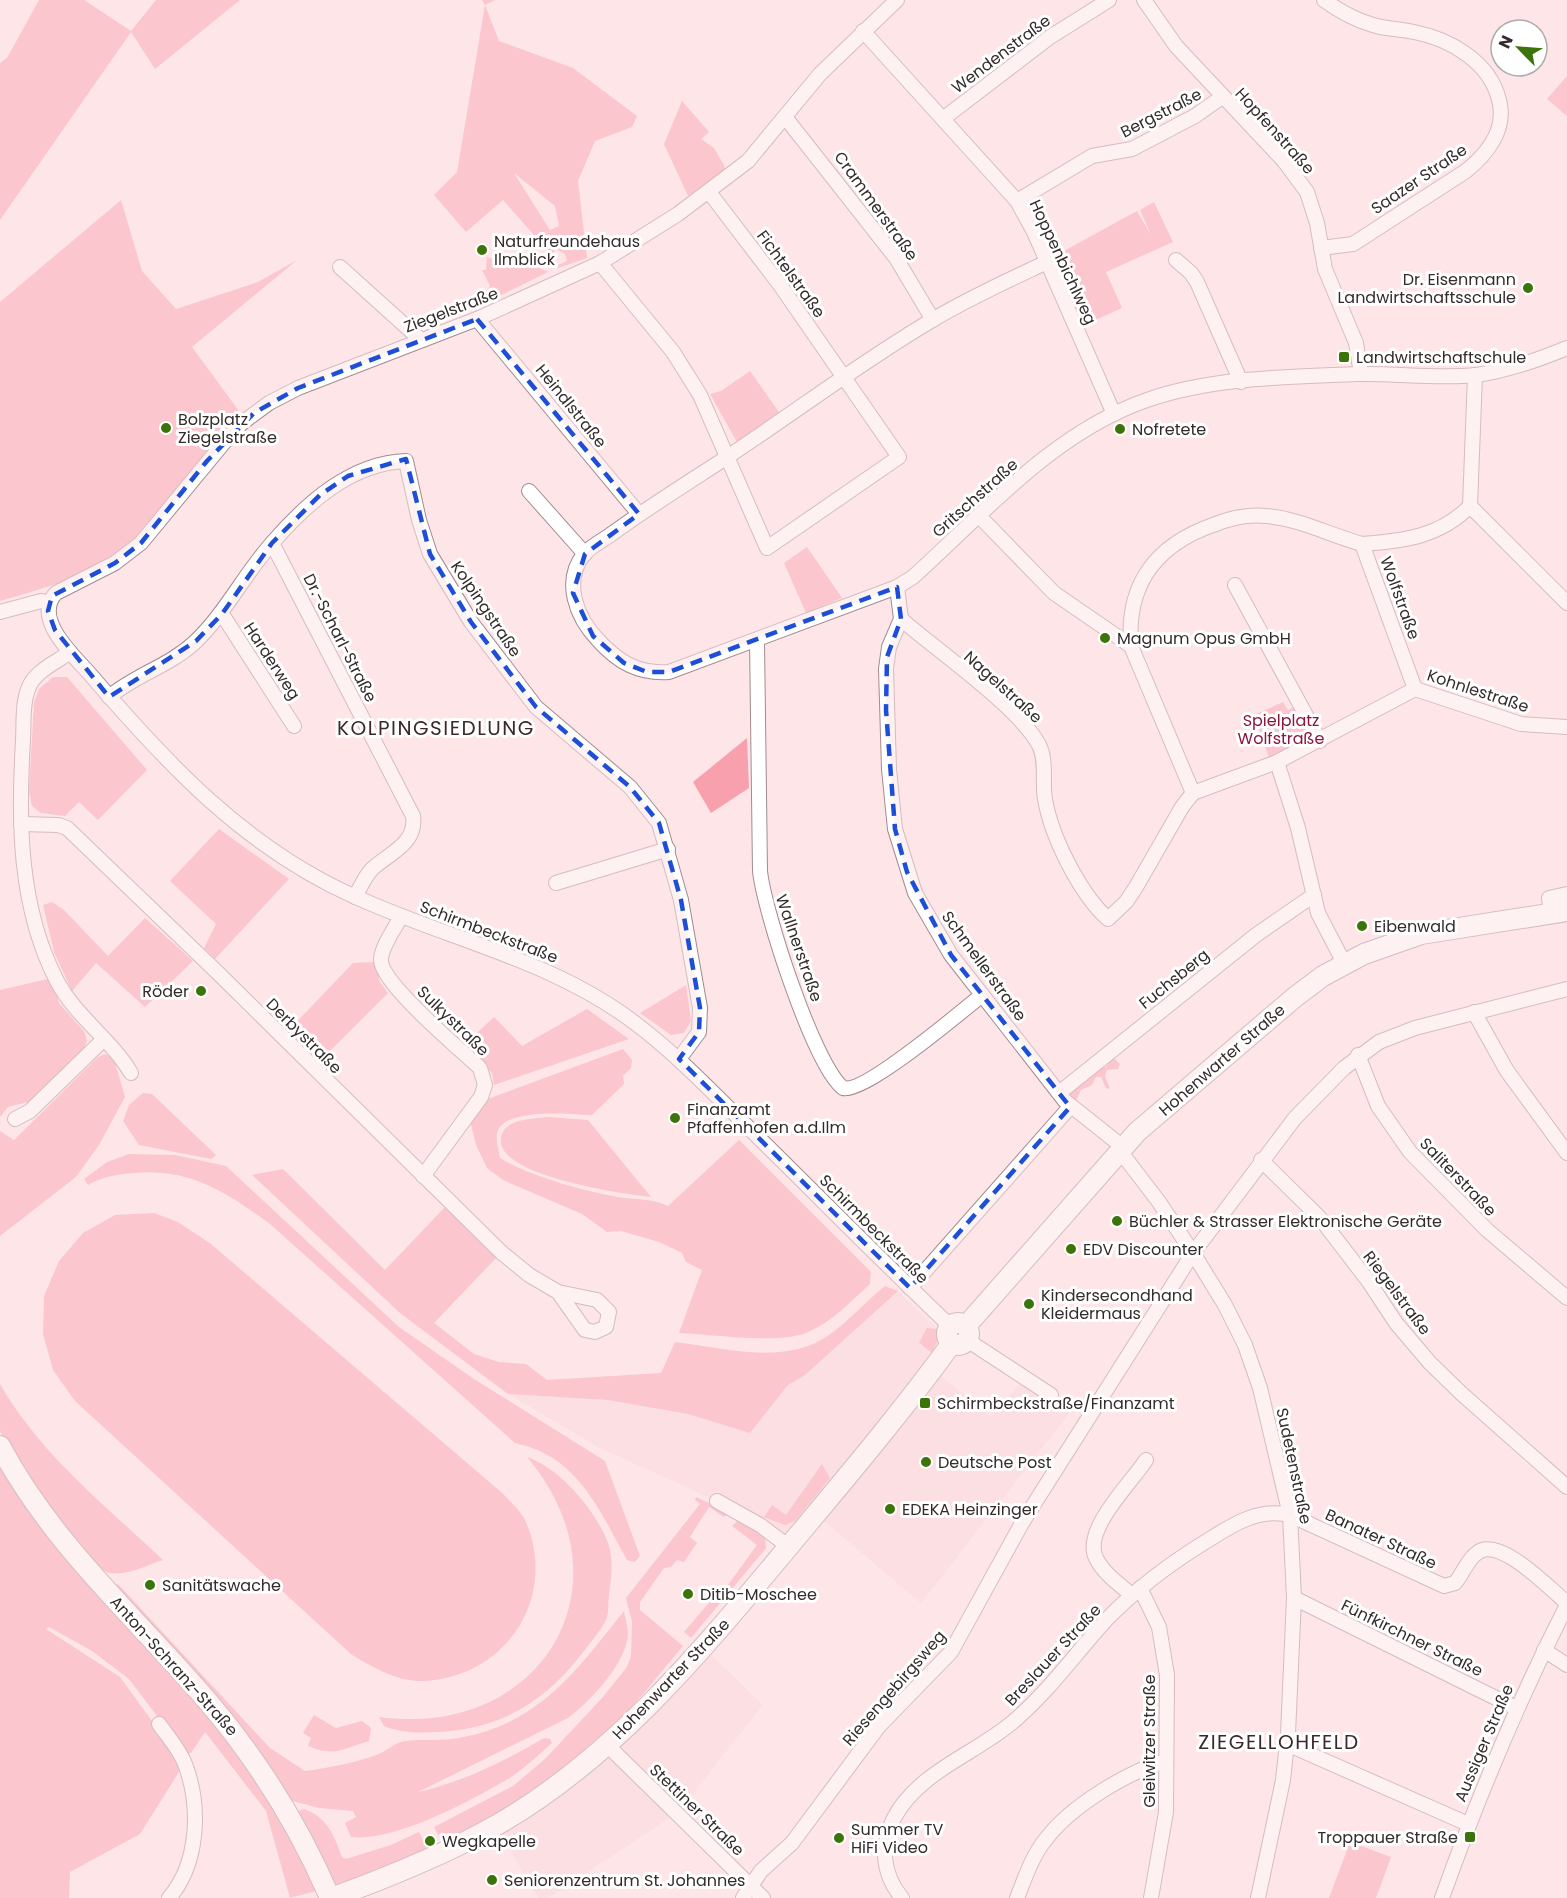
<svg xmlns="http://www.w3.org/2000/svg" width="1567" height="1898" font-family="Poppins,sans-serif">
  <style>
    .built { fill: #f8d7db }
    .green { fill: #f9a0af; fill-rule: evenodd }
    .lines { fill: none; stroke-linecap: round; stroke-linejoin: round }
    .street-casing { stroke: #a28b8f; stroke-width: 16 }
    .secondary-casing { stroke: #a28b8f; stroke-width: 22 }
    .street { stroke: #fff; stroke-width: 14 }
    .secondary { stroke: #fff; stroke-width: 20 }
    .marked { fill: none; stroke: #1d4ed8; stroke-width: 4.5; stroke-dasharray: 12 8; stroke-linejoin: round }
    .poi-dot { fill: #3b750a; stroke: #fff; stroke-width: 2 }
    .labels { text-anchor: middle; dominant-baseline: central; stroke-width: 6; stroke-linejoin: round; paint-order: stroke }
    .street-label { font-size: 16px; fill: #342b2c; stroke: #fff }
    .poi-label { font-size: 16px; fill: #342b2c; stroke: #fff; text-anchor: start }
    .park-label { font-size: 16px; fill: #8b163c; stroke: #fff }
    .quarter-label { font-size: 20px; letter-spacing: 1.5px; fill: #3b282b; stroke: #fff }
  </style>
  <rect width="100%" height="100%" fill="#fee5e8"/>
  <!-- built -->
  <g class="built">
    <polygon points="898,1291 952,1343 933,1369 990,1417 1021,1383 1070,1412 921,1603 817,1515 789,1547 717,1501 600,1448 508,1394 608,1400 688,1414 750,1433 788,1385 805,1375"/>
    <polygon points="704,1648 763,1705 677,1813 548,1898 538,1898 496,1826 534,1801"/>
  </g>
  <!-- green -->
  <g class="green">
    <polygon points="39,0 84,0 131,31 156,0 240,0 155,69 131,32 0,220 0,63 7,58"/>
    <path d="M 482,0 L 495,0 L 485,5 L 499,41 L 573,68 L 637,116 L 632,127 L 595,141 L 578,181 L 587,258 L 558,268 L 558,265 L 567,261 L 565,254 L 556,249 L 553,253 L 542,249 L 535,251 L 524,244 L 534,235 L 503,200 L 466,232 L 434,195 L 457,172 L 485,5 ZM 514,173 L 555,206 L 559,226 L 550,230 Z"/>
    <polygon points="1567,76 1567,116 1547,99"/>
    <polygon points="682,101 709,132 701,139 714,148 725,167 722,173 688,196 664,144"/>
    <path d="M 121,200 L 142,271 L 176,309 L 258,282 L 297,260 L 192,347 L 239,411 C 206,452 153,531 110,558 C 76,580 38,590 0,601 L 0,302 Z"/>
    <polygon points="1154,202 1173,242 1106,272 1122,308 1080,327 1051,258 1137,211 1151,235 1140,210"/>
    <polygon points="487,257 504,263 523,260 548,272 477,307 490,286 482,270 486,270"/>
    <polygon points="750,371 781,415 738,444 710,394 721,391"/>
    <polygon points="807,547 842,598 806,613 784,563"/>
    <polygon points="53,677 67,677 147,770 98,820 79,802 65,816 41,813 32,806 29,791 34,702 39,689"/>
    <polygon points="1283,702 1288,710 1300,704 1310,735 1305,744 1269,758 1254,715"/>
    <polygon points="747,738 749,788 711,813 693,782"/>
    <polygon points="219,829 289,879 215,959 204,948 216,924 170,881"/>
    <polygon points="52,902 64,910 108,956 145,918 193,961 145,1007 96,963 72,991 54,952 43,905"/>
    <polygon points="376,962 380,982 388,993 320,1061 287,1032 353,963"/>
    <polygon points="52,978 59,1003 84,1031 87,1041 84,1048 28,1102 8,1107 0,1117 0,990"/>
    <polygon points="686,985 691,1021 684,1033 671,1035 640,1013"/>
    <polygon points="587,1009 629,1039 494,1085 492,1073 466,1043 494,1017 522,1046"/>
    <path d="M 623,1049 L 632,1060 L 631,1068 L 623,1076 L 624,1084 L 592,1115 C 571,1114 501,1107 497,1134 C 496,1142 499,1151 500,1158 C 529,1176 583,1191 618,1197 C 636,1200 652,1198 668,1206 L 739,1140 L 871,1272 L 870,1284 C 851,1301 832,1322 808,1332 C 781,1345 711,1334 679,1333 L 702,1270 L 686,1262 L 682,1253 L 659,1242 L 621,1231 L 607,1232 L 582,1214 L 503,1180 L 487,1168 L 476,1145 L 470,1120 L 485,1100 Z"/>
    <polygon points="105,1054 114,1059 125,1097 99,1145 76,1177 0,1236 0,1131 14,1140 98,1057"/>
    <polygon points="1113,1057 1120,1064 1118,1069 1107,1070 1105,1076 1110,1089 1106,1088 1101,1077 1096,1077 1092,1085 1081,1090 1075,1103 1067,1096 1071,1089 1094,1075 1095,1068 1106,1067"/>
    <polygon points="143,1093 152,1094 216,1155 211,1159 139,1145 123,1121 129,1105"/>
    <path d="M 548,1117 L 588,1120 L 651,1197 C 624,1194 495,1176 501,1138 C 504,1118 532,1119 548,1117 Z"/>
    <path d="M 129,1154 L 175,1155 L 226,1166 L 399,1327 L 474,1379 L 605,1461 L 640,1556 L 635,1562 L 627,1560 C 599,1510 578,1456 515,1443 L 270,1224 C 226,1192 190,1168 133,1173 C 118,1174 101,1177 88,1185 L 84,1179 L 107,1162 Z"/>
    <path d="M 283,1169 L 385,1270 L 445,1207 L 497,1257 L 434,1323 L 474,1354 L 499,1362 L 526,1364 L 547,1380 L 661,1373 L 675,1342 C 724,1348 786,1366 829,1335 C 849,1321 866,1301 885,1286 L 898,1291 L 805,1375 L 788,1385 L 750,1433 L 688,1414 L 608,1400 L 508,1394 L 400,1313 L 252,1175 Z"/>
    <path d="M 154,1213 L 178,1222 L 211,1244 L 501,1492 C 509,1500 520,1510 525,1520 C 559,1596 507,1677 424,1681 C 398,1682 374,1668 352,1655 L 75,1401 L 53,1370 L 43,1334 L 44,1296 L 59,1261 L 83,1233 L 115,1215 Z"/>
    <polygon points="927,1328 937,1329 940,1335 932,1353 919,1343"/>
    <path d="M 0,1384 C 40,1454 105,1505 163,1560 C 147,1565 127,1576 110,1573 C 88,1570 5,1454 0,1430 C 0,1416 0,1398 0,1384 Z"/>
    <path d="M 527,1457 C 552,1466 574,1488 589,1509 C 612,1542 615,1556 609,1594 C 608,1601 609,1611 607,1617 C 603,1629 591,1641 584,1651 C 545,1702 501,1729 437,1732 C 419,1733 401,1733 384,1726 L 379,1717 C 541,1739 635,1585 527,1457 Z"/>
    <polygon points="0,1459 257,1776 303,1860 316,1891 290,1898 266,1811 205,1732 191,1753 185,1753 129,1679 92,1651 49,1627 46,1629 120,1677 176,1754 182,1767 140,1834 70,1872 69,1898 0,1898"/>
    <polygon points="822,1464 830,1478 795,1521 785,1525 764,1517 772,1505 786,1515"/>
    <path d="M 696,1497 L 724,1510 L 726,1515 L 724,1517 L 709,1507 L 690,1537 L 697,1543 L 684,1562 L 677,1560 L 671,1567 L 664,1568 L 640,1602 L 640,1610 L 683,1646 C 658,1675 634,1707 607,1733 C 558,1777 502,1814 443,1844 L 434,1827 L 513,1786 L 546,1758 L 602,1698 L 627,1667 L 631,1656 L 632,1622 L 626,1598 L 700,1504 L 695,1500 Z"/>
    <polygon points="737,1521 765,1536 766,1548 691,1638 684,1632 719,1591 722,1593 757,1545 732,1526"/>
    <path d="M 118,1584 L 270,1748 L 305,1771 C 324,1769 364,1761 381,1753 C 389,1749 395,1743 405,1741 C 423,1739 441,1741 459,1738 C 539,1724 577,1670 624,1611 C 625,1618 628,1626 628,1634 C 627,1662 590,1702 568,1718 L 418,1792 C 463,1782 505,1761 544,1738 L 550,1739 L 552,1743 C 536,1757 520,1773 501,1783 C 465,1804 392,1842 351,1837 L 345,1823 L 356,1817 L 353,1811 L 319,1808 L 289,1800 L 115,1588 Z"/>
    <path d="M 314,1715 L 336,1728 L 362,1721 L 371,1728 L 369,1741 C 342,1749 335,1757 308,1746 L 311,1738 L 303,1733 Z"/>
    <path d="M 304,1809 C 327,1817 334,1835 342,1857 L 346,1859 L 391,1845 L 419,1832 L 428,1850 L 348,1884 L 332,1885 L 296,1812 Z"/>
    <polygon points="1350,1842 1391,1857 1376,1898 1329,1898"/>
  </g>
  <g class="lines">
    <!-- street casing -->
    <g class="street-casing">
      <g id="street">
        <path d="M 897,0 L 820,74 L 748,161 L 678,214 L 600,263 L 477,319 L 298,388 L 269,403 L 242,423 L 226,440 L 141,543 L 115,563 L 56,593 C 32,618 73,655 89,673 C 167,764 246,849 358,898 C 451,940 552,960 635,1023 C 680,1057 718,1098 758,1137 C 822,1200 885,1264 950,1326"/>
        <polyline points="1144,0 1176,46 1284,161 1307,192 1317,223 1325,269 1356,343 1361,374"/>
        <polyline points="863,31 1017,201 1034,232 1114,414"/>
        <polyline points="785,117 896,258 933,320"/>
        <polyline points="944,118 1050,37 1109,0"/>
        <polyline points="1017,201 1092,156 1132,149 1195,116 1222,97"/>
        <path d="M 1321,248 L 1353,244 L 1466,171 C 1487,154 1507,129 1499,100 C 1490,62 1450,39 1414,32 C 1400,29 1386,29 1373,25 C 1356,20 1339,11 1324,0"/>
        <polyline points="1176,260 1191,273 1197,282 1241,382"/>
        <path d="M 1047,262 C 1009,280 971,297 934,319 C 859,363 789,417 715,465 C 681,487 646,509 613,533 C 605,539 591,546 584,554 C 562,582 577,618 598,640 C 618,662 638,674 669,672 L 897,587 L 913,577 C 984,513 1054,432 1147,400 C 1213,377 1289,377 1358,374 C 1397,373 1437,379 1476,375 C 1507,371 1538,360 1567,348"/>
        <polyline points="600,263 673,352 700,395 767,548 899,457 780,285 709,192"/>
        <polyline points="340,267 421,340"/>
        <polyline points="477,319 639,514"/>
        <polyline points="529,491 585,554"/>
        <polyline points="1470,506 1475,375"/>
        <polyline points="980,517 1054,593 1131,646 1193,793 1277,762"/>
        <path d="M 272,543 L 413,816 C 417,844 389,853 372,869 C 365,876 360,888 355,897"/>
        <path d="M 1362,544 C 1403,541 1440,537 1470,506 L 1567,603"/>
        <polyline points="1235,585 1320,741"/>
        <polyline points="897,587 901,619 889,647 886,669 889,769 895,829 915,893 951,955 1065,1101 1123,1147"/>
        <polyline points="0,612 41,601 49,603"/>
        <polyline points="222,614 294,726"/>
        <path d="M 901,619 C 936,650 1019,707 1039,745 C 1047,760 1042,783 1045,799 C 1051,836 1080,894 1108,919 L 1126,902 L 1136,887 L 1182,807 L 1193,793"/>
        <path d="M 757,640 L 760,871 C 764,911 814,1065 843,1088 C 864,1094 961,1012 982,995"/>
        <path d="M 1131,646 C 1126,584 1156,545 1213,525 C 1230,518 1248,514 1266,516 C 1300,519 1330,535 1362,544 L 1415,689 L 1277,762 L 1298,828 L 1318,913 L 1344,963"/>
        <path d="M 70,652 C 57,662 35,671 29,687 C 22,703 24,724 23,741 C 18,822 19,908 57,981 C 76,1017 111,1039 131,1073"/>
        <polyline points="1415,689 1521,724 1567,727"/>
        <path d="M 109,697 C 135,675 169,666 194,643 C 226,613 244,574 273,542 C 307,503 351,463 406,461 L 419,520 L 430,554 L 471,622 L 536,707 L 630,787 L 659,823 L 681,900 L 700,1008 L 699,1032 L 679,1059"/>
        <polyline points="21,824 58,825 67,828 218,973 502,1253 529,1275 558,1292 585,1330 595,1332 606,1327 609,1312 597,1300 558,1292"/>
        <polyline points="556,883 668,849"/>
        <polyline points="1551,913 1549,898 1567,894"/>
        <path d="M 401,916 C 395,929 382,945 381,959 C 379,982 461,1050 480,1068 L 485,1085 L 481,1097 L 423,1176"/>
        <polyline points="1474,1012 1507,1071 1567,1153"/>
        <polyline points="1358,1055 1378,1106 1410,1152 1487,1230 1567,1298"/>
        <polyline points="1059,1093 1256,935 1314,895"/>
        <polyline points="15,1119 30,1111 104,1039"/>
        <polyline points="1120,1151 1159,1202 1193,1253 1225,1305 1245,1345 1260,1388 1290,1515 1294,1598 1288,1734 1283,1780 1258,1898"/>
        <polyline points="1261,1160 1320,1218 1369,1282 1396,1323 1430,1363 1462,1394 1567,1487"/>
        <polyline points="910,1288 1070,1107"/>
        <polyline points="967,1340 1051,1395"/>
        <polyline points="717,1501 760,1525 789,1547"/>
        <polyline points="1140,1588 1159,1627 1167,1675 1166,1812 1151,1898"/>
        <path d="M 1132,1595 C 1120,1585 1103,1573 1096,1558 C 1082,1530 1132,1482 1146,1460"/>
        <polyline points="1294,1598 1516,1708"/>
        <polyline points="1544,1650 1567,1665"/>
        <path d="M 159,1724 C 168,1737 180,1750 185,1764 C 201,1806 199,1863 169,1898"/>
        <polyline points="1287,1744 1468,1824"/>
        <polyline points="607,1745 763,1898"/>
        <polyline points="743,1898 761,1871 792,1843 879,1726 951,1652 1022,1523 1193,1253 1295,1118 1344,1068 1379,1042 1415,1028 1567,989"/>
        <path d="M 902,1898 C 882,1874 880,1845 894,1818 C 919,1771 976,1754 1014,1721 C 1049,1691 1075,1654 1106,1620 C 1137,1588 1172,1562 1210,1539 C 1235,1523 1260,1508 1290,1515 L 1444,1586 L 1455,1583 C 1463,1574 1467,1560 1477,1553 C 1499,1535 1550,1589 1567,1603"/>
        <path d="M 1017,1898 C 1025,1878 1032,1856 1046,1839 C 1071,1806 1127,1772 1166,1761"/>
        <path d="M 1442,1898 C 1478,1797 1518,1701 1567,1605"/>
      </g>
    </g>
    <!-- secondary casing -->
    <g class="secondary-casing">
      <g id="secondary">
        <circle cx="958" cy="1334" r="11"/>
        <polyline points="966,1326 1137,1132 1295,997 1323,976 1364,954 1421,934 1567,911"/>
        <path d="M 0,1446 C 53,1546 138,1619 210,1704 C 259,1762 300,1828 330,1898"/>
        <path d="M 337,1896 C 391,1876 446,1854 495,1826 C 615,1758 703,1649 790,1545 C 845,1479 901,1413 952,1343"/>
      </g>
    </g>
    <!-- street -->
    <use href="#street" class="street"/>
    <!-- secondary -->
    <use href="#secondary" class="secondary"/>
  </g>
  <!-- marked area -->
  <path d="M0 0H1567V1898H0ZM 477,319 L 639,514 L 585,554 L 573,593 L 593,636 L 624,663 L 647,672 L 669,672 L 897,587 L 901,619 L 887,657 L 886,710 L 895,829 L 907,872 L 951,955 L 1070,1107 L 910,1288 L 679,1059 L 699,1032 L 700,1008 L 681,900 L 659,823 L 630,787 L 536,707 L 471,622 L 430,554 L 406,459 L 348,476 L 320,495 L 272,543 L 222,614 L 196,641 L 109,697 L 55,630 L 48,611 L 52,596 L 115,563 L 141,543 L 207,461 L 254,413 L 298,388 Z" fill="#fee5e8" fill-opacity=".55" fill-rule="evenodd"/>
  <path class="marked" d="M 477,319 L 639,514 L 585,554 L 573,593 L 593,636 L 624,663 L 647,672 L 669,672 L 897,587 L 901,619 L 887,657 L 886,710 L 895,829 L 907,872 L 951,955 L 1070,1107 L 910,1288 L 679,1059 L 699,1032 L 700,1008 L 681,900 L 659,823 L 630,787 L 536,707 L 471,622 L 430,554 L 406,459 L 348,476 L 320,495 L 272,543 L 222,614 L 196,641 L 109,697 L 55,630 L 48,611 L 52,596 L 115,563 L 141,543 L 207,461 L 254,413 L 298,388 Z"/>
  <!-- markers -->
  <g class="poi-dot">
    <circle cx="482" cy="250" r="6"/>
    <circle cx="1528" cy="288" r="6"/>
    <rect x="1338" y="351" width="12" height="12" rx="3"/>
    <circle cx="166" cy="428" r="6"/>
    <circle cx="1120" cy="429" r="6"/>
    <circle cx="1105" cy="638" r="6"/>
    <circle cx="1362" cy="926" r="6"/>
    <circle cx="201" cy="991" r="6"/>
    <circle cx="675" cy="1118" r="6"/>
    <circle cx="1117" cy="1221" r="6"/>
    <circle cx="1071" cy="1249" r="6"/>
    <circle cx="1029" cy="1304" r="6"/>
    <rect x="919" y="1397" width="12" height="12" rx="3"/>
    <circle cx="926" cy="1462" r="6"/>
    <circle cx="890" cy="1509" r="6"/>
    <circle cx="150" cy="1585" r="6"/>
    <circle cx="688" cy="1594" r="6"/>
    <rect x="1464" y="1831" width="12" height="12" rx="3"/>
    <circle cx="839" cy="1838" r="6"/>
    <circle cx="430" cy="1841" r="6"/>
    <circle cx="492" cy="1880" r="6"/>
  </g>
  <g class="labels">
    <!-- street labels -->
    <g class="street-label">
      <text transform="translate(1001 54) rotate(-37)">Wendenstraße</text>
      <text transform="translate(1161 113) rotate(-27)">Bergstraße</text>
      <text transform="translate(1275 131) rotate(48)">Hopfenstraße</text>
      <text transform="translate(1419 179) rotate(-34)">Saazer Straße</text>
      <text transform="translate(876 206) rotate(54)">Crammerstraße</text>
      <text transform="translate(1063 262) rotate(65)">Hoppenbichlweg</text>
      <text transform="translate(791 274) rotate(54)">Fichtelstraße</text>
      <text transform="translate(451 310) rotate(-21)">Ziegelstraße</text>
      <text transform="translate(571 406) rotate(51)">Heindlstraße</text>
      <text transform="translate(975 498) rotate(-42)">Gritschstraße</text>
      <text transform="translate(1400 598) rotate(70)">Wolfstraße</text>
      <text transform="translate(486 609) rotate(56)">Kolpingstraße</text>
      <text transform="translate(340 638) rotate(63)">Dr.-Scharl-Straße</text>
      <text transform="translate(272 661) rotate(57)">Harderweg</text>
      <text transform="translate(1003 687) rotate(42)">Nagelstraße</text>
      <text transform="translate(1478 691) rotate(18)">Kohnlestraße</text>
      <text transform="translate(489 932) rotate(21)">Schirmbeckstraße</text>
      <text transform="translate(799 948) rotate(71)">Wallnerstraße</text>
      <text transform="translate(984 966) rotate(54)">Schmellerstraße</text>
      <text transform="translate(1174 979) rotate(-39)">Fuchsberg</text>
      <text transform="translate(453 1021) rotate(44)">Sulkystraße</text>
      <text transform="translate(304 1036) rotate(45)">Derbystraße</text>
      <text transform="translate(1222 1060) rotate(-41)">Hohenwarter Straße</text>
      <text transform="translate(1458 1177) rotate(46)">Saliterstraße</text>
      <text transform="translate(874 1229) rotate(45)">Schirmbeckstraße</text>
      <text transform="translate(1397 1293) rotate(53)">Riegelstraße</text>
      <text transform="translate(1294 1466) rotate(78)">Sudetenstraße</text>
      <text transform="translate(1381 1539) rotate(25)">Banater Straße</text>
      <text transform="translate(1412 1638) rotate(26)">Fünfkirchner Straße</text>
      <text transform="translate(1053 1655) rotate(-47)">Breslauer Straße</text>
      <text transform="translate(174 1666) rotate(48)">Anton-Schranz-Straße</text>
      <text transform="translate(671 1679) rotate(-46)">Hohenwarter Straße</text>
      <text transform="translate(894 1688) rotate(-49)">Riesengebirgsweg</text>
      <text transform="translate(1149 1741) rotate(-90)">Gleiwitzer Straße</text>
      <text transform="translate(1484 1743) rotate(-67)">Aussiger Straße</text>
      <text transform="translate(697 1810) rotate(44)">Stettiner Straße</text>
    </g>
    <!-- poi labels -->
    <g class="poi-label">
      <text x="494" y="241">Naturfreundehaus<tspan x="494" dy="18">Ilmblick</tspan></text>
      <text x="1516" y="279" text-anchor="end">Dr. Eisenmann<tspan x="1516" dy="18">Landwirtschaftsschule</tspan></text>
      <text x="1356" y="357">Landwirtschaftschule</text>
      <text x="178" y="419">Bolzplatz<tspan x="178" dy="18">Ziegelstraße</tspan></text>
      <text x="1132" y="429">Nofretete</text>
      <text x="1117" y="638">Magnum Opus GmbH</text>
      <text x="1374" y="926">Eibenwald</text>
      <text x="189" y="991" text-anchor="end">Röder</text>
      <text x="687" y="1109">Finanzamt<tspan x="687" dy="18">Pfaffenhofen a.d.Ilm</tspan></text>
      <text x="1129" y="1221">Büchler &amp; Strasser Elektronische Geräte</text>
      <text x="1083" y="1249">EDV Discounter</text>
      <text x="1041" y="1295">Kindersecondhand<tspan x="1041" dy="18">Kleidermaus</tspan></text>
      <text x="937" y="1403">Schirmbeckstraße/Finanzamt</text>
      <text x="938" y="1462">Deutsche Post</text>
      <text x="902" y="1509">EDEKA Heinzinger</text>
      <text x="162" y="1585">Sanitätswache</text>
      <text x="700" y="1594">Ditib-Moschee</text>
      <text x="851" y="1829">Summer TV<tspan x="851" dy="18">HiFi Video</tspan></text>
      <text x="1458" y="1837" text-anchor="end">Troppauer Straße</text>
      <text x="442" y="1841">Wegkapelle</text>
      <text x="504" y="1880">Seniorenzentrum St. Johannes</text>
    </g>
    <!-- park labels -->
    <g class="park-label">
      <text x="1281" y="720">Spielplatz<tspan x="1281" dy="18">Wolfstraße</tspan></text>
    </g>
    <!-- quarter labels -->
    <g class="quarter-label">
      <text x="436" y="728">KOLPINGSIEDLUNG</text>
      <text x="1279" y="1742">ZIEGELLOHFELD</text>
    </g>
  </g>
  <!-- north arrow -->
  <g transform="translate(1519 48) rotate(295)"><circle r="28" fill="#ffffff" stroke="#aeaaab" stroke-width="1.5"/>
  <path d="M0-4.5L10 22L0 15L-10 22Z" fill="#3b750a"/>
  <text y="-9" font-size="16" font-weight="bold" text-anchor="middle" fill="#342b2c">N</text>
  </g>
</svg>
